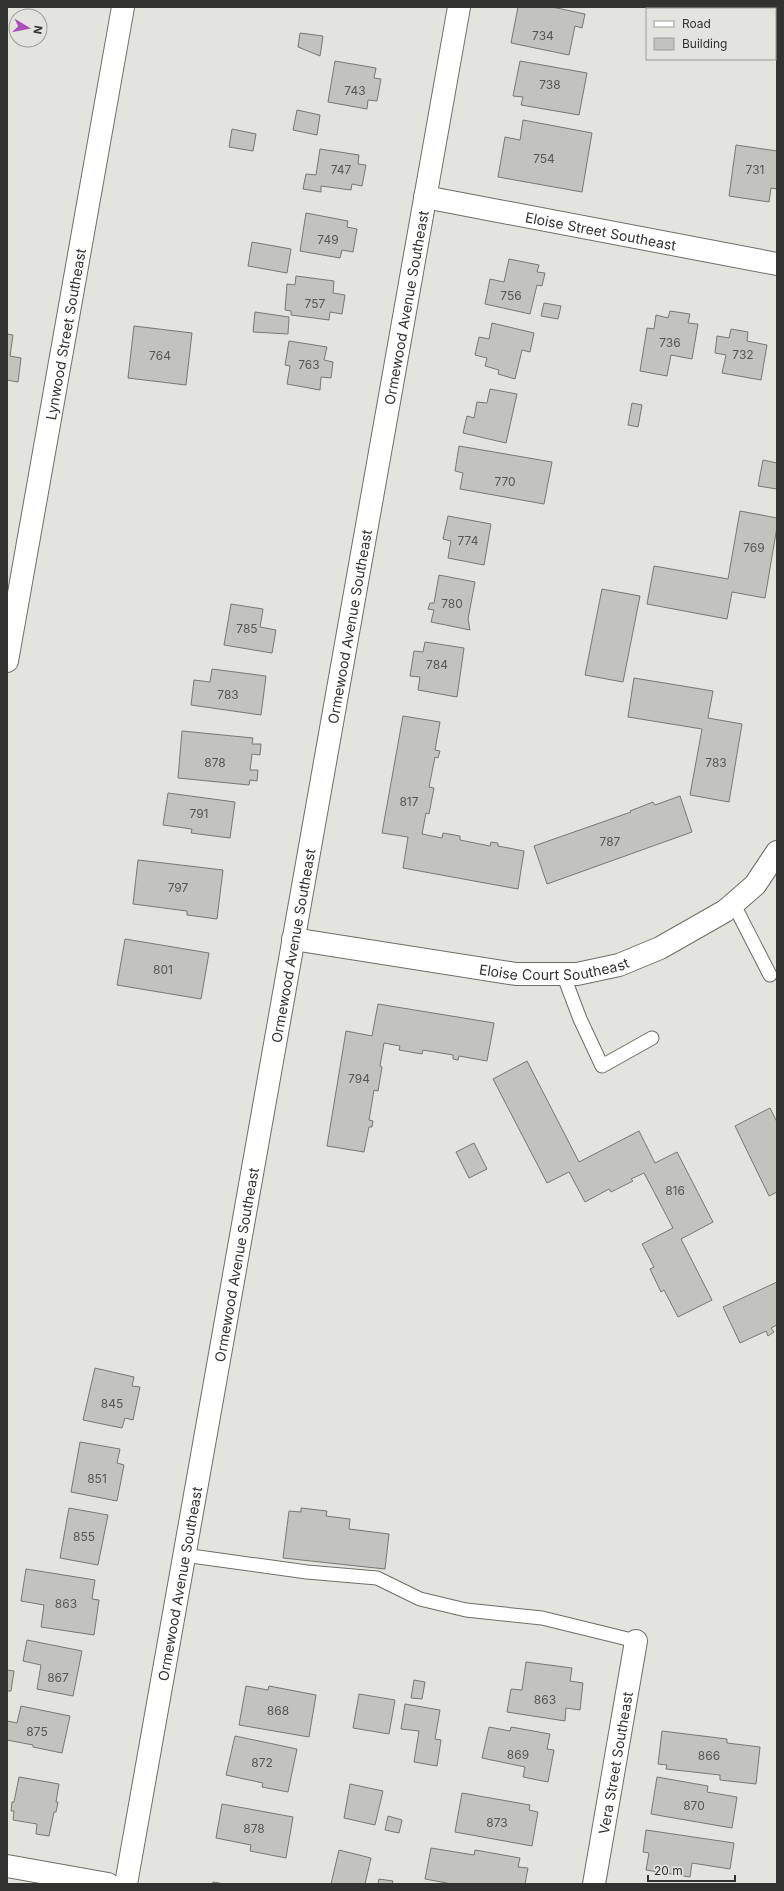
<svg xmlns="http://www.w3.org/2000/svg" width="784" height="1891" font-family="Inter,sans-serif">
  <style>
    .building { fill: #c3c3bd; stroke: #777872 }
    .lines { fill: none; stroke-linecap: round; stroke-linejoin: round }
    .service-casing { stroke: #6e6e68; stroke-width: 15 }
    .minor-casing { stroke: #6e6e68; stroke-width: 24 }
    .service { stroke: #fff; stroke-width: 13 }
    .minor { stroke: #fff; stroke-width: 22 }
    .labels { text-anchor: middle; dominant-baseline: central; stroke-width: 4; stroke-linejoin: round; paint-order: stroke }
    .number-label { font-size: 12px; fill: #565753 }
    .street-label { font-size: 14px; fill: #323330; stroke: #e4e4de }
  </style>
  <rect width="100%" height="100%" fill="#e4e4de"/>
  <!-- building -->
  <g class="building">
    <polygon points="518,7 552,7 585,14 582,28 575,26 569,55 511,43"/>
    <polygon points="300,33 323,36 320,56 298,47"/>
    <polygon points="335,61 376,68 374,78 381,79 377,101 368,100 367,109 328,102"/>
    <polygon points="520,61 587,73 579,115 521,105 523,97 513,96"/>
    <polygon points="297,110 320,115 317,135 293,130"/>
    <polygon points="523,120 592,133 582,192 498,177 505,137 520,140"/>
    <polygon points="232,129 256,134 253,151 229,147"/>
    <polygon points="736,145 777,151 777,189 771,188 769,202 729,196"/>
    <polygon points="320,149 359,155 358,164 366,165 362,186 352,184 351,190 321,186 321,192 303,189 306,174 316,175"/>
    <polygon points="306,213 348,221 347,227 357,229 353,252 342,250 340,258 300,251"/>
    <polygon points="252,242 291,249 287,273 248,266"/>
    <polygon points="509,259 539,265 537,272 545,273 542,286 537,285 530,314 485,304 490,279 504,282"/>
    <polygon points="296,276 334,281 333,293 345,295 342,314 330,312 329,320 291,315 291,311 285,310 287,284 295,285"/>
    <polygon points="544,303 561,306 558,319 541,316"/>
    <polygon points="670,311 690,314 688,323 698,324 692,359 671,355 667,376 640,371 647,328 654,329 656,315 668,318"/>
    <polygon points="255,312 289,317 288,334 253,332"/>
    <polygon points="492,323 534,333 530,352 522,350 515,379 498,374 499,370 485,366 487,358 475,355 479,337 489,339"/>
    <polygon points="134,326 192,333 186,385 128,378"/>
    <polygon points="731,329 748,332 747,341 767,345 761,380 722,373 726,355 715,353 717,336 729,338"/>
    <polygon points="7,334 13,335 10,356 21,358 18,382 7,380"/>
    <polygon points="289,341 327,347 324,360 333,362 331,378 321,377 320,390 287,384 290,366 285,365"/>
    <polygon points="490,389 517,394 506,443 463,433 467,416 474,418 477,402 487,403"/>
    <polygon points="632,403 642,405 638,427 628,425"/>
    <polygon points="459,446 552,462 544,504 460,489 463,473 455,471"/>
    <polygon points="763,460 777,463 777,489 758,486"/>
    <polygon points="740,511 777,518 777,527 765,598 732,592 727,619 647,604 654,566 728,579"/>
    <polygon points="448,516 491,524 484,565 448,558 451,541 443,539"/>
    <polygon points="439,575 475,582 468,619 470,630 431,622 434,610 428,609 430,603 434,603"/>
    <polygon points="602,589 640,596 623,682 585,675"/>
    <polygon points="231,604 263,609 260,627 276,630 272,653 224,645"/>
    <polygon points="425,642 464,648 457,697 418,690 420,677 410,676 414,651 423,652"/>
    <polygon points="212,669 266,676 261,715 191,705 194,680 210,682"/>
    <polygon points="634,678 713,691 708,718 742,724 729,802 690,795 702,729 628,717"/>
    <polygon points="403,716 440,722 435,750 440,751 438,758 435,757 429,787 434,788 429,814 426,813 422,834 442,838 443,833 460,836 460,840 490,846 491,842 498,843 498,846 524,851 518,889 403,868 408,837 382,833"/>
    <polygon points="182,731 253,738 252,744 261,744 260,755 252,754 250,770 258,770 257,781 250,780 249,785 178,778"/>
    <polygon points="168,793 235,802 230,838 191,833 192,829 163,825"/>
    <polygon points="680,796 692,832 547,884 534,846 631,812 630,811 653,802 655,805"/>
    <polygon points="138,860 223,870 217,919 187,915 187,911 133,904"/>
    <polygon points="125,939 209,953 201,999 117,985"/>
    <polygon points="378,1004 494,1023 487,1061 459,1056 458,1060 453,1059 453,1055 423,1050 422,1054 399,1050 400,1046 384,1043 380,1066 382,1067 378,1091 374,1090 369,1120 373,1121 372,1127 369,1127 364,1152 327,1146 346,1031 372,1036"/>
    <polygon points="527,1061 579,1162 639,1131 655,1163 677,1152 713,1222 681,1239 712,1300 678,1317 664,1290 661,1292 650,1269 654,1267 642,1244 673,1228 644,1173 631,1179 633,1181 611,1192 609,1189 585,1202 569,1172 547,1183 493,1079"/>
    <polygon points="770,1108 777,1122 777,1192 769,1196 735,1126"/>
    <polygon points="474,1143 487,1169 469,1178 456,1152"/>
    <polygon points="777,1282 777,1325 771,1328 774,1332 768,1336 766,1331 740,1343 723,1307"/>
    <polygon points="95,1368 134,1377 132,1386 140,1387 133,1420 125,1418 122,1428 83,1420"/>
    <polygon points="80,1442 120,1449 117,1463 124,1465 117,1501 71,1492"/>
    <polygon points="69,1508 108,1515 98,1565 60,1558"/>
    <polygon points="301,1508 327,1511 326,1516 350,1519 349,1529 389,1534 385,1569 283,1558 289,1511 301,1512"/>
    <polygon points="26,1569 95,1580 92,1599 99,1600 94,1635 41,1627 44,1605 21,1601"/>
    <polygon points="27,1640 82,1651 73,1696 37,1689 41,1665 23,1661"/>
    <polygon points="526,1662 572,1668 570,1681 583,1683 580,1710 566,1708 565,1721 507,1712 511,1689 522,1690"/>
    <polygon points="7,1670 14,1671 11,1691 7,1691"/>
    <polygon points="414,1680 425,1682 422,1699 411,1698"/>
    <polygon points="246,1686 268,1690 269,1686 316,1695 309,1737 239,1725"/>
    <polygon points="359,1694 395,1700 389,1734 353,1728"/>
    <polygon points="405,1704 440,1710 435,1739 441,1740 437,1766 414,1762 419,1731 401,1729"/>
    <polygon points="21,1706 70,1716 62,1753 33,1747 33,1745 7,1740 7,1721 17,1723"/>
    <polygon points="489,1727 510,1731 511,1727 550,1734 547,1749 554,1750 548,1782 523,1777 525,1767 482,1758"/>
    <polygon points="662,1731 727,1739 727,1743 760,1747 756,1784 720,1780 720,1775 666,1769 667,1765 658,1764"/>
    <polygon points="235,1736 297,1749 288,1792 262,1787 263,1783 226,1775"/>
    <polygon points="19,1777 59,1784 56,1802 58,1802 56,1812 54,1812 49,1836 36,1834 37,1824 13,1820 14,1811 11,1811 12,1802 14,1802"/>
    <polygon points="657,1777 708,1786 707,1792 737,1797 732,1828 651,1814"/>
    <polygon points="350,1784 383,1791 375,1825 344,1818"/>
    <polygon points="462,1793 530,1805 529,1810 538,1812 532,1846 455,1832"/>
    <polygon points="222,1804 293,1817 286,1858 250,1851 251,1845 216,1838"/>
    <polygon points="388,1816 402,1820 399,1833 385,1830"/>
    <polygon points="646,1830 734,1843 730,1869 692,1863 690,1877 646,1870 649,1853 643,1852"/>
    <polygon points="431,1848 474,1855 475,1850 520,1858 518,1867 528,1868 525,1884 452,1884 425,1879"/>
    <polygon points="339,1850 371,1858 365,1884 331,1884"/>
    <polygon points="379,1879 393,1881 392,1884 378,1884"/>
    <polygon points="213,1882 225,1884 212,1884"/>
  </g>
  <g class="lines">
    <!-- service casing -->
    <g class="service-casing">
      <g id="service">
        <polyline points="733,903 770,975"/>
        <polyline points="563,974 580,1019 602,1066 652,1038"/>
        <polyline points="184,1555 307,1572 377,1578 420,1599 466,1610 542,1618 636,1641"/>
      </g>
    </g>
    <!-- minor casing -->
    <g class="minor-casing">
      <g id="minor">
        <path id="s1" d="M 425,197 L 777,264"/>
        <path id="s2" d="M 7,661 L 123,7"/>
        <path id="s3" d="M 293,939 L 516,974 L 577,974 L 619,965 L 660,948 L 725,911 L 755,885 L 777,852"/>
        <polyline points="7,1866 108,1884"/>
        <path id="s4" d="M 126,1884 L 459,7"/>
        <path id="s5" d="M 594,1884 L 636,1641"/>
      </g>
    </g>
    <!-- service -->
    <use href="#service" class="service"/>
    <!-- minor -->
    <use href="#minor" class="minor"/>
  </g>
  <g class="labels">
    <!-- number labels -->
    <g class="number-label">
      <text x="543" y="35">734</text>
      <text x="550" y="84">738</text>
      <text x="355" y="90">743</text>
      <text x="544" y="158">754</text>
      <text x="341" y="169">747</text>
      <text x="755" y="169">731</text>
      <text x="328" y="239">749</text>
      <text x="511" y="295">756</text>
      <text x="315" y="303">757</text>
      <text x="670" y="342">736</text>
      <text x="743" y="354">732</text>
      <text x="160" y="355">764</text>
      <text x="309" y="364">763</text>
      <text x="505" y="481">770</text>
      <text x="468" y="540">774</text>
      <text x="754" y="547">769</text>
      <text x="452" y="603">780</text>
      <text x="247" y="628">785</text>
      <text x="437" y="664">784</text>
      <text x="228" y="694">783</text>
      <text x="215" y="762">878</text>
      <text x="716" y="762">783</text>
      <text x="409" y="801">817</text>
      <text x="199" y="813">791</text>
      <text x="610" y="841">787</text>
      <text x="178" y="887">797</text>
      <text x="163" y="969">801</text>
      <text x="359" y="1078">794</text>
      <text x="675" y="1190">816</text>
      <text x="112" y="1403">845</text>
      <text x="97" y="1478">851</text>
      <text x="84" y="1536">855</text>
      <text x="66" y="1603">863</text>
      <text x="58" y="1677">867</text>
      <text x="545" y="1699">863</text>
      <text x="278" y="1710">868</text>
      <text x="37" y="1731">875</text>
      <text x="518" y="1754">869</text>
      <text x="709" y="1755">866</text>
      <text x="262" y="1762">872</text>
      <text x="694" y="1805">870</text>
      <text x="497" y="1822">873</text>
      <text x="254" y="1828">878</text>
    </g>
    <!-- street labels -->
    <g class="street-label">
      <text stroke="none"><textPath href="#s1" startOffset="179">Eloise Street Southeast</textPath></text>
      <text stroke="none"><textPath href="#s4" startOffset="1601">Ormewood Avenue Southeast</textPath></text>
      <text stroke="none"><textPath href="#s2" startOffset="332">Lynwood Street Southeast</textPath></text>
      <text stroke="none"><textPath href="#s4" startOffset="1277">Ormewood Avenue Southeast</textPath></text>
      <text stroke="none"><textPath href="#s4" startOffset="953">Ormewood Avenue Southeast</textPath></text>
      <text stroke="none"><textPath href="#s3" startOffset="264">Eloise Court Southeast</textPath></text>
      <text stroke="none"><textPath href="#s4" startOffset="629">Ormewood Avenue Southeast</textPath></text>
      <text stroke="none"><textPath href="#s4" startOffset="305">Ormewood Avenue Southeast</textPath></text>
      <text stroke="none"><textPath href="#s5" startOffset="123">Vera Street Southeast</textPath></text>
    </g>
  </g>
  <!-- border -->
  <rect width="784" height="1891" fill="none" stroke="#323330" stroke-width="16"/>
  <!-- legend -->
  <rect x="646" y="8" width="130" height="52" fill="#e4e4de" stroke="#9d9d98"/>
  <rect x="654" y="21" width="20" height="6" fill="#ffffff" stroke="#9d9d98"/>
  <text x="682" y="28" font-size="12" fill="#323330">Road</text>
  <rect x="654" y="38" width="20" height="12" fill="#c3c3bd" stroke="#9d9d98"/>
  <text x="682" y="48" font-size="12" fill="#323330">Building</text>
  <!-- north arrow -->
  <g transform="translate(28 28) rotate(100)"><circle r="19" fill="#e4e4de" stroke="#9d9d98"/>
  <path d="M0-3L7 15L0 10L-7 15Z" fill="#aa4fba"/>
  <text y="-6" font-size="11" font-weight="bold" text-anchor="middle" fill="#323330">N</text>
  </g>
  <!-- scale -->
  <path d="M648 1875v6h87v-6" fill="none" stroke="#323330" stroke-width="2"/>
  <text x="654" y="1875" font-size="12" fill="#323330" stroke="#e4e4de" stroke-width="3" paint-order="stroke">20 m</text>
</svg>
